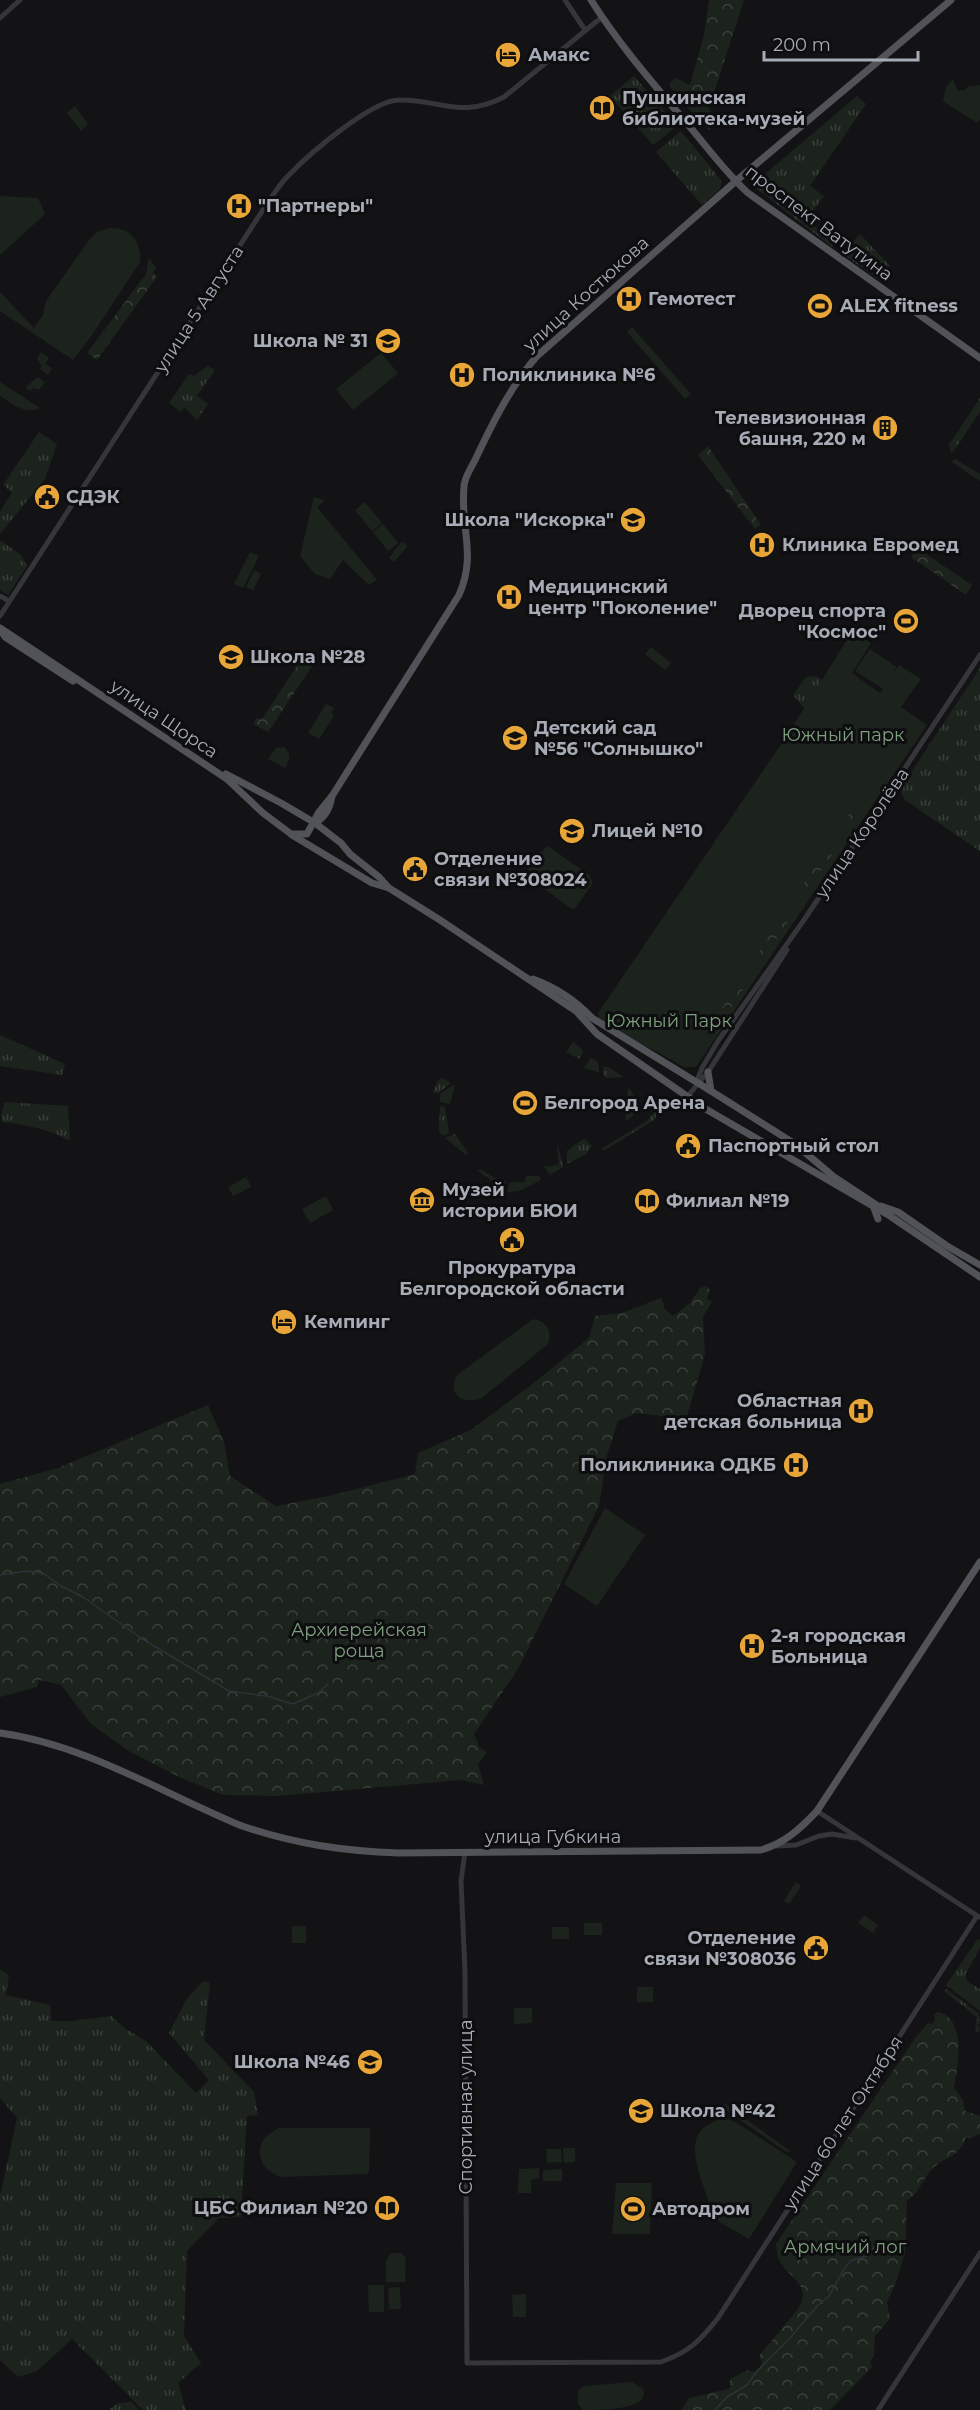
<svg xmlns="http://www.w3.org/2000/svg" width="980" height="2410" font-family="Montserrat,sans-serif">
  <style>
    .grass { fill: url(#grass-tufts) }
    .forest { fill: url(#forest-crowns) }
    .green { fill: #1c231c; fill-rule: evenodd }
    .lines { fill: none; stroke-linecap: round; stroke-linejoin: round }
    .stream { stroke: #2a3338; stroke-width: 1.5 }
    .minor { stroke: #35363a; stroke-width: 5 }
    .major { stroke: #515359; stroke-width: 7 }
    .labels { text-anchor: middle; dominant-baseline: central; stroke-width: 6; stroke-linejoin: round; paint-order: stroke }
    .poi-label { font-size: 18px; font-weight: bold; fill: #a6abb5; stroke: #0e0e10; text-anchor: start }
    .street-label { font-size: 18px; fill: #a6abb5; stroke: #0e0e10 }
    .park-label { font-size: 18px; fill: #7e9f7e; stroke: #0e0e10 }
  </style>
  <defs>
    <pattern id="grass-tufts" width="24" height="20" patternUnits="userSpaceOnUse" patternTransform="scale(1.5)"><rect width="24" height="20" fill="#1c231c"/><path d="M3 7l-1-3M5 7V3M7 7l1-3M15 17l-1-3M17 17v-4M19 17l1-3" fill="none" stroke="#3a403b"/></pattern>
    <pattern id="forest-crowns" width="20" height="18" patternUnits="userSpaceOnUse" patternTransform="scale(1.5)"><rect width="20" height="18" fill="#1c231c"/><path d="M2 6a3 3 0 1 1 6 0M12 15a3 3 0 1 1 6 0" fill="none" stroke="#3a403b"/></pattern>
  </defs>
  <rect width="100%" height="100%" fill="#131315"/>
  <!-- grass -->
  <g class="grass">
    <polygon points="634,76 677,126 653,145 610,96"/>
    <polygon points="857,96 866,104 810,186 824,196 806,220 835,242 832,247 752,185"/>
    <polygon points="681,131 722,181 720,189 702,205 656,152"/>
    <polygon points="860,234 890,266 883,274 888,279 887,281 883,282 842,254"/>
    <polygon points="208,366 215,370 197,396 208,404 197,420 184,407 181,412 169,403 189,374 194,376"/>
    <polygon points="980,398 980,412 953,452 951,452 949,445"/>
    <polygon points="39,432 57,444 45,479 0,534 0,512 12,492 3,485"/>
    <polygon points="955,459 980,474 980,481 952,462"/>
    <polygon points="0,540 21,555 27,566 8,595 0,590"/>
    <polygon points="980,668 980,851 905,800 901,792 902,786"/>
    <polygon points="816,676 837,690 805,709 793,695 806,677"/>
    <polygon points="0,1035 65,1064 62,1075 0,1066"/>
    <polygon points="573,1042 582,1049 583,1053 579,1059 566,1052"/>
    <polygon points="591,1058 598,1062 599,1072 584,1068"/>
    <polygon points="603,1066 610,1068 623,1077 606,1078 603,1073"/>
    <polygon points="442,1078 451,1083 438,1093 433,1093 438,1080"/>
    <polygon points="453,1085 455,1085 450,1104 440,1102 440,1094"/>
    <path d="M 628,1088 C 640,1099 641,1113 626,1121 C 624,1110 628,1100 628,1088 Z"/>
    <path d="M 5,1102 L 68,1106 L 70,1139 L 68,1140 C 50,1129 23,1124 2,1122 L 1,1115 Z"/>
    <polygon points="440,1106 445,1107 449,1133 443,1136 439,1132"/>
    <polygon points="659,1106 661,1107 654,1120 605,1150 601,1149 647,1121"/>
    <polygon points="455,1134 468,1153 466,1155 445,1138"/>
    <polygon points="585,1139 592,1146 586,1154 567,1164 567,1151 580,1141"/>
    <polygon points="557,1147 559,1149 563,1167 550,1175 543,1165 548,1167 559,1164"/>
    <polygon points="480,1169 493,1177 507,1182 505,1190 478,1171"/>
    <polygon points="526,1176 539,1176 541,1180 519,1191 507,1192 510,1182 525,1182"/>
    <polygon points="796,1882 801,1886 789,1904 784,1901"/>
    <polygon points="980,1939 980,1948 965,1975 968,1982 980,1989 980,2011 946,1985 977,1940"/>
    <polygon points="0,1969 9,1975 6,1995 50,2005 51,2021 73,2021 111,2016 126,2029 147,2042 196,2093 209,2080 169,2033 186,2000 203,1981 210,1983 204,2040 254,2092 258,2115 247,2116 241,2217 219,2218 187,2251 184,2336 201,2363 178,2383 186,2410 143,2410 72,2339 37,2371 18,2377 0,2360 0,2196 17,2118 0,2098"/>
    <polygon points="946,1989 978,2013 980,2023 977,2025 980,2027 979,2033 975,2031 977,2017 944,1991"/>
    <polygon points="131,2402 139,2410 108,2410 119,2403"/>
  </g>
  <!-- forest -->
  <g class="forest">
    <polygon points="709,0 744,0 709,108 715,117 710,130 684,104 669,84 676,78 690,85 704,35"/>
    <polygon points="149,258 156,268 153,273 157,277 97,360 87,353 146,274"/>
    <polygon points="708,446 761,525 755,529 698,455"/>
    <polygon points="917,548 972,585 966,595 911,557"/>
    <polygon points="304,655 315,662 268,732 253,724 257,718 262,719"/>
    <polygon points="886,734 852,805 859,815 712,1038 700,1031"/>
    <polygon points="706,1286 710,1290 707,1299 712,1302 703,1317 705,1355 686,1419 636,1413 618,1421 607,1455 599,1506 518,1669 474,1734 480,1748 487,1752 478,1764 484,1785 461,1780 278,1796 223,1795 179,1777 129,1751 91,1724 61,1685 39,1680 37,1687 0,1697 0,1484 58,1468 208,1405 224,1442 230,1476 276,1506 329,1496 415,1474 418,1453 471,1430 535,1382 589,1338 595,1316 622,1313 661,1298 665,1309 673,1316 690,1303 700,1288"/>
    <path d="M 938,2012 C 967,2018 958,2068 954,2088 L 963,2100 L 965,2111 L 980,2116 L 980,2134 L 971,2138 L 966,2137 C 958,2160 945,2155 931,2170 C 922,2180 919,2193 907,2201 L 905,2253 L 897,2280 L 887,2302 L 890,2319 L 875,2336 L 874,2354 L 870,2362 L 872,2367 L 830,2410 L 681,2410 L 689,2398 L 728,2389 L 730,2388 L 730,2379 L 748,2370 L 753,2372 L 760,2368 L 762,2362 L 759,2356 L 798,2309 C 812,2286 792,2280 781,2263 C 777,2258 777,2251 776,2244 L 915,2038 L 928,2023 L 932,2024 L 935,2020 L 934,2015 Z"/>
  </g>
  <!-- green -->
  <g class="green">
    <polygon points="953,79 958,91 965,90 969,86 980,85 980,120 977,123 943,101 946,87"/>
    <polygon points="75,106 88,124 81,131 67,113"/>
    <polygon points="0,196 38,198 45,214 0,255"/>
    <path d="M 110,228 C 131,227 142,243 140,262 L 92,335 L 73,360 L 0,311 L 0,292 L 34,328 L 43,315 L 46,301 L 90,239 L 97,232 Z"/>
    <polygon points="632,327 691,394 685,399 627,332"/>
    <polygon points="41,352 49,358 45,364 52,368 48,375 41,370 41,365 37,358"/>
    <polygon points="381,353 398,373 353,410 336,389"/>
    <polygon points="38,377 45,382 39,390 34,388 30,391 25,388"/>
    <path d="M 0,382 L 40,408 C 25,415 13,404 0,396 Z"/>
    <polygon points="314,497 325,500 317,507 377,580 369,585 343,560 330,579 315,574 300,556"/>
    <polygon points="365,502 382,523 372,531 355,510"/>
    <polygon points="383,524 398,543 388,551 373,532"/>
    <polygon points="402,541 408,546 394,562 389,558"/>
    <polygon points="250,552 259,556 243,588 234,584"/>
    <polygon points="254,570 261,574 253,590 246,587"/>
    <path d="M 852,632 L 871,643 L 852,673 L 880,693 L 883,689 L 855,671 L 870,649 L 897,667 L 884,686 L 899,665 L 921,679 L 901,707 L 927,725 L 698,1064 L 695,1067 L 684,1067 L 650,1048 L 626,1037 L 599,1019 L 598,1013 L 784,740 ZM 853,808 L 858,815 L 711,1038 L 700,1030 L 706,1033 Z"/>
    <polygon points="651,647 671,663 665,670 645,654"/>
    <polygon points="326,704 334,708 331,713 334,716 319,739 308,733"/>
    <path d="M 285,747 C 291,756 290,759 285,768 L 268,759 L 276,748 Z"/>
    <polygon points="548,846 589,875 593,883 575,908 572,909 525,875 537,855"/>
    <polygon points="246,1177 251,1187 233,1196 228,1187"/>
    <polygon points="326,1196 333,1210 310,1223 302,1209"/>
    <path d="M 533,1319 C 548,1322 552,1331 548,1344 L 482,1398 C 464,1405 447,1396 457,1375 Z"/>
    <polygon points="605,1508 645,1535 597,1606 564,1584"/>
    <polygon points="864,1915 878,1925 873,1933 858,1923"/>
    <rect x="584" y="1923" width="18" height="12"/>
    <rect x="292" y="1926" width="14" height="17"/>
    <rect x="552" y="1927" width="17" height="12"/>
    <rect x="637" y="1987" width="16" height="15"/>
    <polygon points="514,2008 532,2008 532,2023 514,2024"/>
    <polygon points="724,2103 790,2151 788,2153 721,2107"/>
    <path d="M 721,2119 L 729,2119 L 737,2123 L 797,2162 L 749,2239 L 716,2220 C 709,2199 687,2155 698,2135 C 702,2126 713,2122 721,2119 Z"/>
    <path d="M 279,2128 L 369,2128 L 370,2130 L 369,2172 L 366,2174 L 282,2177 C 254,2169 252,2139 279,2128 Z"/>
    <polygon points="563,2148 575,2148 575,2162 564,2163"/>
    <polygon points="546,2149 561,2149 562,2162 547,2163"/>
    <polygon points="539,2168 539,2178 531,2180 531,2193 518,2193 519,2169"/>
    <polygon points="562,2169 562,2181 543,2181 543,2170"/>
    <polygon points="616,2183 652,2183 650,2234 612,2234"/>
    <polygon points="391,2253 401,2253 406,2258 405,2282 386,2282 386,2261"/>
    <polygon points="368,2285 384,2285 384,2312 369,2312"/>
    <polygon points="400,2287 401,2309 389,2309 388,2288"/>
    <polygon points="526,2294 526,2317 513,2317 512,2295"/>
    <path d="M 632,2382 L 643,2389 C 651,2410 602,2410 583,2410 L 578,2404 L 578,2391 L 584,2386 Z"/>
  </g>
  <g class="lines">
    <!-- stream -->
    <g class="stream">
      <polyline points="0,1575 26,1571 43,1573 61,1586 83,1597 141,1638 229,1691 267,1696 293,1704 318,1693 328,1684"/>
      <polyline points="715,2410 727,2397 747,2385 759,2369 790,2338 818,2305 829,2296 844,2269 852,2260 867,2256"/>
    </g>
    <!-- minor -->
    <g class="minor">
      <polyline points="565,0 585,30"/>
      <polyline points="0,18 20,0"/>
      <polyline points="0,596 9,601"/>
      <path d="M 0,616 L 270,199 C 276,191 282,181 290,174 C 309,154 373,99 400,100 C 442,100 461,119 504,97 L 602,17"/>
      <polyline points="696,1083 702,1068 718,1041 804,920 980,655"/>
      <polyline points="687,1097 708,1072 787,950"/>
      <polyline points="817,1811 979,1917"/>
      <polyline points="777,1846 796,1845 819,1836 832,1834 856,1838"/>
      <path d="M 465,1852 L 461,1881 L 465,1972 L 467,2363 L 661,2362 C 689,2352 700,2341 718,2318 L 977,1916"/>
      <polyline points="878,2410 980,2253"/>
    </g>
    <!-- major -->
    <g class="major">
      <path d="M 591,0 C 618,43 651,81 684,120 C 705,144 724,171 748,193 L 980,358"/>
      <path d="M 0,628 L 227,779 L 263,813 L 291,834 L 307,834 L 319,812 L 332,796 L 459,595 C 477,554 460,529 464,487 C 464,477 472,467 476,458 C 493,422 511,386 537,356 L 736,181 L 951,0"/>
      <polyline points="0,629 5,637 73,681"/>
      <polyline points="226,774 281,803 315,823 341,843 350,854 379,877 389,888 440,920 576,1011 597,1034 704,1108 890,1216 980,1277"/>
      <path d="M 315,823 C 325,818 330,808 332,796"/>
      <polyline points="292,835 372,883 389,888"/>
      <path d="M 533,979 C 555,987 576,1001 592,1018 L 711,1091"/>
      <polyline points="708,1072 711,1091 795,1144 834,1177 884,1210"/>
      <polyline points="881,1206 898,1212 947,1246 980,1265"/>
      <polyline points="874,1208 878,1219"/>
      <path d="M 0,1733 C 87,1745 162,1793 242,1826 C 295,1844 343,1851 399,1853 L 761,1850 C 785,1843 800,1829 817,1811 L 980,1562"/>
    </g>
  </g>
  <!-- icons -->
  <defs>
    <g id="hotel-disc" transform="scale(1.35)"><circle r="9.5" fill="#e8a538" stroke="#0e0e10"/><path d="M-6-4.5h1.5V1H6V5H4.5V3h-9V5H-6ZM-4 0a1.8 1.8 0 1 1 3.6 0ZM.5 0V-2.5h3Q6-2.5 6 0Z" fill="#111"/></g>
    <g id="library-disc" transform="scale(1.35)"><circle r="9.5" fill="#e8a538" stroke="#0e0e10"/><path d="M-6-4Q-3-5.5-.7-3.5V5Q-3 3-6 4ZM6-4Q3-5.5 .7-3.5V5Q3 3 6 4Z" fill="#111"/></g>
    <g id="hospital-disc" transform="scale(1.35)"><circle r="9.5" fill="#e8a538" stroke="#0e0e10"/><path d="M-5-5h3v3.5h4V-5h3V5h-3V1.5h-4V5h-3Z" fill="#111"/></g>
    <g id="stadium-disc" transform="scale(1.35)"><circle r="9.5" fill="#e8a538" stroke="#0e0e10"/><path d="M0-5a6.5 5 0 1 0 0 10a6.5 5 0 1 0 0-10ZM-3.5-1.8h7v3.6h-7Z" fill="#111"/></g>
    <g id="school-disc" transform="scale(1.35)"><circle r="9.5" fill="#e8a538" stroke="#0e0e10"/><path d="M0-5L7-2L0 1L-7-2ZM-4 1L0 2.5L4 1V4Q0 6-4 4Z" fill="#111"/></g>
    <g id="building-disc" transform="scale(1.35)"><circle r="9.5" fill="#e8a538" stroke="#0e0e10"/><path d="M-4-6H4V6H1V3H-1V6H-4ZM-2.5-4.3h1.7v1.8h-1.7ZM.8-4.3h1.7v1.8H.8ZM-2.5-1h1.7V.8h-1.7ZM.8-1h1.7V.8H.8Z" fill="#111"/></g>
    <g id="civic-disc" transform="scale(1.35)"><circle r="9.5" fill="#e8a538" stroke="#0e0e10"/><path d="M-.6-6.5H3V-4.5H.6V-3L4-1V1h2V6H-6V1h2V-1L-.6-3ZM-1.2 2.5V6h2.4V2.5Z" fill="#111"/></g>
    <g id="museum-disc" transform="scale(1.35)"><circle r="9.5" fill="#e8a538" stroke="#0e0e10"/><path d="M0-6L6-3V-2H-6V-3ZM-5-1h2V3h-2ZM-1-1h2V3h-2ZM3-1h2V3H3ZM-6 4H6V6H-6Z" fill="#111"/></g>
  </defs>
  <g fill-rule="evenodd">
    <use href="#hotel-disc" x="508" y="55"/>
    <use href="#library-disc" x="602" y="108"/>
    <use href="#hospital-disc" x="239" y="206"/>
    <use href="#hospital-disc" x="629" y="299"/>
    <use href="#stadium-disc" x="820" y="306"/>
    <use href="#school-disc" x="388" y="341"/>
    <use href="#hospital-disc" x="462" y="375"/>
    <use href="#building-disc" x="885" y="428"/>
    <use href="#civic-disc" x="47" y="497"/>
    <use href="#school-disc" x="633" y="520"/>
    <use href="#hospital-disc" x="762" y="545"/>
    <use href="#hospital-disc" x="509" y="597"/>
    <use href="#stadium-disc" x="906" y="621"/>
    <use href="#school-disc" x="231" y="657"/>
    <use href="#school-disc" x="515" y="738"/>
    <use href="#school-disc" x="572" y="831"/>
    <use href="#civic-disc" x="415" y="869"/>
    <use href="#stadium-disc" x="525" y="1103"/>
    <use href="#civic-disc" x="688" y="1146"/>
    <use href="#museum-disc" x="422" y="1200"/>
    <use href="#library-disc" x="647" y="1201"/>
    <use href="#civic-disc" x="512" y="1240"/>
    <use href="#hotel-disc" x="284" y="1322"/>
    <use href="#hospital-disc" x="861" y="1411"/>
    <use href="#hospital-disc" x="796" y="1465"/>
    <use href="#hospital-disc" x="752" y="1646"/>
    <use href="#civic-disc" x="816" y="1948"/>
    <use href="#school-disc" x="370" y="2062"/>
    <use href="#school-disc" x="641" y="2111"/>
    <use href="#library-disc" x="387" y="2208"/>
    <use href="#stadium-disc" x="633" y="2209"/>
  </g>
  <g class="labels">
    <!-- poi labels -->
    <g class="poi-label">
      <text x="528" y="55">Амакс</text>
      <text x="622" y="98">Пушкинская<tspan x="622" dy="21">библиотека-музей</tspan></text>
      <text x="258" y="206">"Партнеры"</text>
      <text x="648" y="299">Гемотест</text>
      <text x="840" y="306">ALEX fitness</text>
      <text x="368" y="341" text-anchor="end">Школа № 31</text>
      <text x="482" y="375">Поликлиника №6</text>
      <text x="866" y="418" text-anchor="end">Телевизионная<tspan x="866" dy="21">башня, 220 м</tspan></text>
      <text x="66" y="497">СДЭК</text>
      <text x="614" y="520" text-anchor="end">Школа "Искорка"</text>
      <text x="782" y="545">Клиника Евромед</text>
      <text x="528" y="587">Медицинский<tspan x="528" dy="21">центр "Поколение"</tspan></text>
      <text x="886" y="611" text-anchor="end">Дворец спорта<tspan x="886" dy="21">"Космос"</tspan></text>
      <text x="250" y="657">Школа №28</text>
      <text x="534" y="728">Детский сад<tspan x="534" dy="21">№56 "Солнышко"</tspan></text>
      <text x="592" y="831">Лицей №10</text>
      <text x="434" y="859">Отделение<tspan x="434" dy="21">связи №308024</tspan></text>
      <text x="544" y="1103">Белгород Арена</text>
      <text x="708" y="1146">Паспортный стол</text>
      <text x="442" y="1190">Музей<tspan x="442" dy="21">истории БЮИ</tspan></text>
      <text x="666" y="1201">Филиал №19</text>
      <text x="512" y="1268" text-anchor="middle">Прокуратура<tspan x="512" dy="21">Белгородской области</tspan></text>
      <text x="304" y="1322">Кемпинг</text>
      <text x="842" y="1401" text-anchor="end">Областная<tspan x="842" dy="21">детская больница</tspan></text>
      <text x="776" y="1465" text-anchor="end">Поликлиника ОДКБ</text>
      <text x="771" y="1636">2-я городская<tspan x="771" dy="21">Больница</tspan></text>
      <text x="796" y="1938" text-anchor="end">Отделение<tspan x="796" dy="21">связи №308036</tspan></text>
      <text x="350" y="2062" text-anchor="end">Школа №46</text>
      <text x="660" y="2111">Школа №42</text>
      <text x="368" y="2208" text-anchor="end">ЦБС Филиал №20</text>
      <text x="652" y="2209">Автодром</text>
    </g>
    <!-- street labels -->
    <g class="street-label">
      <text transform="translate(819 223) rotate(37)">проспект Ватутина</text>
      <text transform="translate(586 294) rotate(-42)">улица Костюкова</text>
      <text transform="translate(199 309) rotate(-57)">улица 5 Августа</text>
      <text transform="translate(164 719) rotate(34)">улица Щорса</text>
      <text transform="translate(862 833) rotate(-56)">улица Королёва</text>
      <text x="553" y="1837">улица Губкина</text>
      <text transform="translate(466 2107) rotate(-90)">Спортивная улица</text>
      <text transform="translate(843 2123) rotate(-57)">улица 60 лет Октября</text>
    </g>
    <!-- park labels -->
    <g class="park-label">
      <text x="843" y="735">Южный парк</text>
      <text x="669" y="1021">Южный Парк</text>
      <text x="359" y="1630">Архиерейская<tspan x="359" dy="21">роща</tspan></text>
      <text x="845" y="2247">Армячий лог</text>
    </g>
  </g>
  <!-- scale -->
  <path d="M764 51v9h154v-9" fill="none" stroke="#a6abb5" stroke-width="3"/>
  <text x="773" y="51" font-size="18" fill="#a6abb5" stroke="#0e0e10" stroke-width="4.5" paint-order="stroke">200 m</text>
</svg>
